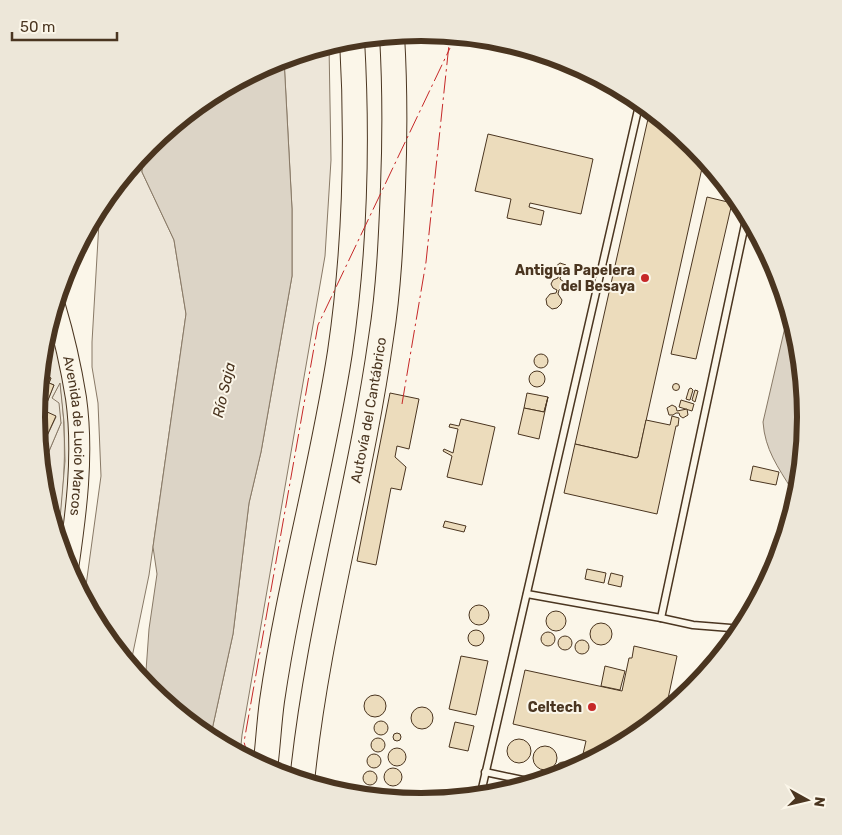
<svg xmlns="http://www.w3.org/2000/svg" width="842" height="835" font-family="Rubik,sans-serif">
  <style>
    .green { fill: #ede6d9; stroke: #887966 }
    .parking { fill: #ede7d9; stroke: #887966 }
    .water { fill: #dcd4c6; stroke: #887966 }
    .building { fill: #ecdcbc; stroke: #4a3520 }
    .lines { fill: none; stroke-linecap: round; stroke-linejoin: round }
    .service-casing { stroke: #4a3520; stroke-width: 9 }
    .primary-casing { stroke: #4a3520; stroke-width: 22 }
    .motorway-casing { stroke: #4a3520; stroke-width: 26 }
    .service { stroke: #fbf6e9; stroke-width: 6 }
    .primary { stroke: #fbf6e9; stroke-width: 20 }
    .motorway { stroke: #fbf6e9; stroke-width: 24 }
    .power { stroke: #c62828; stroke-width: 1; stroke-dasharray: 18 4 2.5 4; stroke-linecap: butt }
    .poi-dot { fill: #c62828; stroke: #fbf6e9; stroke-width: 2 }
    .labels { text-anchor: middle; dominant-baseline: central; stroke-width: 4; stroke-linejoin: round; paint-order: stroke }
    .poi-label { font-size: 14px; font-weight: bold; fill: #4a3520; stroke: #fbf6e9; text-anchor: end }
    .street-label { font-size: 14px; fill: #4a3520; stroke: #fbf6e9 }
    .water-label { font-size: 15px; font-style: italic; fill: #4a3520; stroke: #fbf6e9 }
    .rim { fill: none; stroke: #4a3520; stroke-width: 6 }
  </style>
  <rect width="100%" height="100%" fill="#fbf6e9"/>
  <!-- green -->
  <g class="green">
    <polygon points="329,45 331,160 325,256 242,735 240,755 210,739 233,634 249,503 261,452 292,276 292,209 284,59"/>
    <polygon points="143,153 142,172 174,240 186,314 149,575 130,667 101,631 84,600 101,476 98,403 92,367 92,342 100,205"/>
    <path d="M 60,382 C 67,432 65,482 59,531 L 56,534 L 43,492 L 41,470 L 61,423 L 52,398 Z"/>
  </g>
  <!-- parking -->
  <polygon class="parking" points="50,319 64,370 70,424 70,457 65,526 63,536 57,539 56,534 59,531 65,461 64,422 60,383 52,398 59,403 61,423 41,470 39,453 56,417 45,411 46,405 54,385 49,383 51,378 44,375 49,366 44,363 50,351 43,348 43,342 45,338 48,339 49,335 47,329"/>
  <!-- water -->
  <g class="water">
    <polygon points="284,59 292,209 292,276 261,452 249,503 233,634 210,739 145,685 149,629 157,574 153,547 186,314 174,240 142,172 143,153 149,145 207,97 274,62"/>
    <path d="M 789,310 L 799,343 L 806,418 L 799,489 L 793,499 L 791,496 L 792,490 C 778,467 765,450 763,422 Z"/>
  </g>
  <!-- building -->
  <g class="building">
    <polygon points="650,110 693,145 704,159 638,457 636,458 575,444"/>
    <polygon points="488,134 593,159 581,214 530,203 529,207 544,211 541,225 507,218 511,199 475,191"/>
    <polygon points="707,197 732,203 696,359 671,354"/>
    <polygon points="560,263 566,265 567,270 561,275 560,279 564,282 564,285 559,290 558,294 562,300 561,304 557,308 552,309 547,305 546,299 550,294 556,293 557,290 553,288 551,284 553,280 558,278 558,274 556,272 555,267"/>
    <polygon points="43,348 50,351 44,363 50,365 44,375 51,378 49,383 54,385 46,405 45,411 56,416 39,453 36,417"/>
    <circle cx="541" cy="361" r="7"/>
    <circle cx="537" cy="379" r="8"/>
    <circle cx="676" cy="387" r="3.5"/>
    <polygon points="691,388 693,390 690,400 689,400 686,399 689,389"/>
    <polygon points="695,390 698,391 695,402 692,400"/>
    <polygon points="390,393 419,399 409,449 397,446 395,457 406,467 401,490 391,488 376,565 357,561"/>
    <polygon points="527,393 548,397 544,412 524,408"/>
    <polygon points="548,397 539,439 518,434 524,408 544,412"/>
    <polygon points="681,400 694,404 692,411 679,407"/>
    <polygon points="672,405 676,407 677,411 687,409 688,415 683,418 680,416 679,413 676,413 673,415 669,415 667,408"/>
    <polygon points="672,416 679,418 678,426 676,426 657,514 564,493 575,444 636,458 638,457 646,420 670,425"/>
    <polygon points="461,419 495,427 482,485 447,477 452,456 443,451 444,449 453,453 458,429 449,427 450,424 459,426"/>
    <polygon points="753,466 779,472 776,485 750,480"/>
    <polygon points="445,521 466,526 464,532 443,527"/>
    <polygon points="587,569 606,573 604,583 585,579"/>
    <polygon points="611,573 623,576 621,587 608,584"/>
    <circle cx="479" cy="615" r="10"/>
    <circle cx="556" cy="621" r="10"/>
    <circle cx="601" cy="634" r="11"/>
    <circle cx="476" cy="638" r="8"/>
    <circle cx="548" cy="639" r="7"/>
    <circle cx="565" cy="643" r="7"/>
    <circle cx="582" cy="647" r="7"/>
    <polygon points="634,646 677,656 665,713 635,738 580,767 586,741 513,724 525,670 622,691 629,658 632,658"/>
    <polygon points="461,656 488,661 476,715 449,709"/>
    <polygon points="605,666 625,671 620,690 601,686"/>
    <polygon points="693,677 702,679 693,690 690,689"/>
    <circle cx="375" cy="706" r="11"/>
    <polygon points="668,702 676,704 665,713"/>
    <circle cx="422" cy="718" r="11"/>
    <circle cx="381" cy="728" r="7"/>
    <polygon points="455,722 474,726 468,751 449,747"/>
    <circle cx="397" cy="737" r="4"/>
    <circle cx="378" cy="745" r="7"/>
    <circle cx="519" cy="751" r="12"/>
    <circle cx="545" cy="758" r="12"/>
    <circle cx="397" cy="757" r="9"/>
    <circle cx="374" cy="761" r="7"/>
    <circle cx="563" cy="769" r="7"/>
    <circle cx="393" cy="777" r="9"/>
    <circle cx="370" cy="778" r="7"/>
  </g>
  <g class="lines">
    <!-- service casing -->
    <g class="service-casing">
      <g id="service">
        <polyline points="527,594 661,618"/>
        <polyline points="743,629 693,625 661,618 747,215"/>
        <polyline points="485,772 537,783"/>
        <polyline points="480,797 640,101"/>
      </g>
    </g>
    <!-- primary casing -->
    <g class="primary-casing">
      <g id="primary">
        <path id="s1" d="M 55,306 C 64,336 71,367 76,398 C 84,455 76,514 68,569"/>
      </g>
    </g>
    <!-- motorway casing -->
    <g class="motorway-casing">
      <g id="motorway">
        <path d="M 265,769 C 268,746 269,723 272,701 C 289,584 322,469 340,352 C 355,249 358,144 352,39"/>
        <path id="s2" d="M 302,782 C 317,632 360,487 381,338 C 389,288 391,237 393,187 C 395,136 395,86 392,35"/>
      </g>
    </g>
    <!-- service -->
    <use href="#service" class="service"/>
    <!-- primary -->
    <use href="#primary" class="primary"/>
    <!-- motorway -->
    <use href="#motorway" class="motorway"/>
    <!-- power -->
    <g class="power">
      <polyline points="402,404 426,262 450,35"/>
      <polyline points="249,760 244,742 318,325 450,48"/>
    </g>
  </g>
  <!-- markers -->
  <g class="poi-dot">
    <circle cx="645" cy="278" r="5"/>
    <circle cx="592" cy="707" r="5"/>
  </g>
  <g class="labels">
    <!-- poi labels -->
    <g class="poi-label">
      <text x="635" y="270">Antigua Papelera<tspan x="635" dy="16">del Besaya</tspan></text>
      <text x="582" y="707">Celtech</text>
    </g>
    <!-- street labels -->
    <g class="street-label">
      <text stroke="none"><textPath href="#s2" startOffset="378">Autovía del Cantábrico</textPath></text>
      <text stroke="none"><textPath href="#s1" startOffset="132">Avenida de Lucio Marcos</textPath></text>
    </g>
    <!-- water labels -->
    <g class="water-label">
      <text transform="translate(224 390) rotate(-77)">Río Saja</text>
    </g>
  </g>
  <!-- crop -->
  <path d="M0 0H842V835H0ZM45 417a376 376 0 1 1 752 0a376 376 0 1 1-752 0Z" fill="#ede7d9" fill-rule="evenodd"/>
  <path class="rim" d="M45 417a376 376 0 1 1 752 0a376 376 0 1 1-752 0Z"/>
  <!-- north arrow -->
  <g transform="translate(807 800) rotate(98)" stroke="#fbf6e9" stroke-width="4" paint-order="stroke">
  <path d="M0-4L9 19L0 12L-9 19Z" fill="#4a3520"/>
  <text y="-8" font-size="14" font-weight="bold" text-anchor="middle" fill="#4a3520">N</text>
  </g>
  <!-- scale -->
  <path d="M12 32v8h105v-8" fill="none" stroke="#4a3520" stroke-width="2.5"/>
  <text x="20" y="32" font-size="15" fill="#4a3520" stroke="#fbf6e9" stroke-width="4" paint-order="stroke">50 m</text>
</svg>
